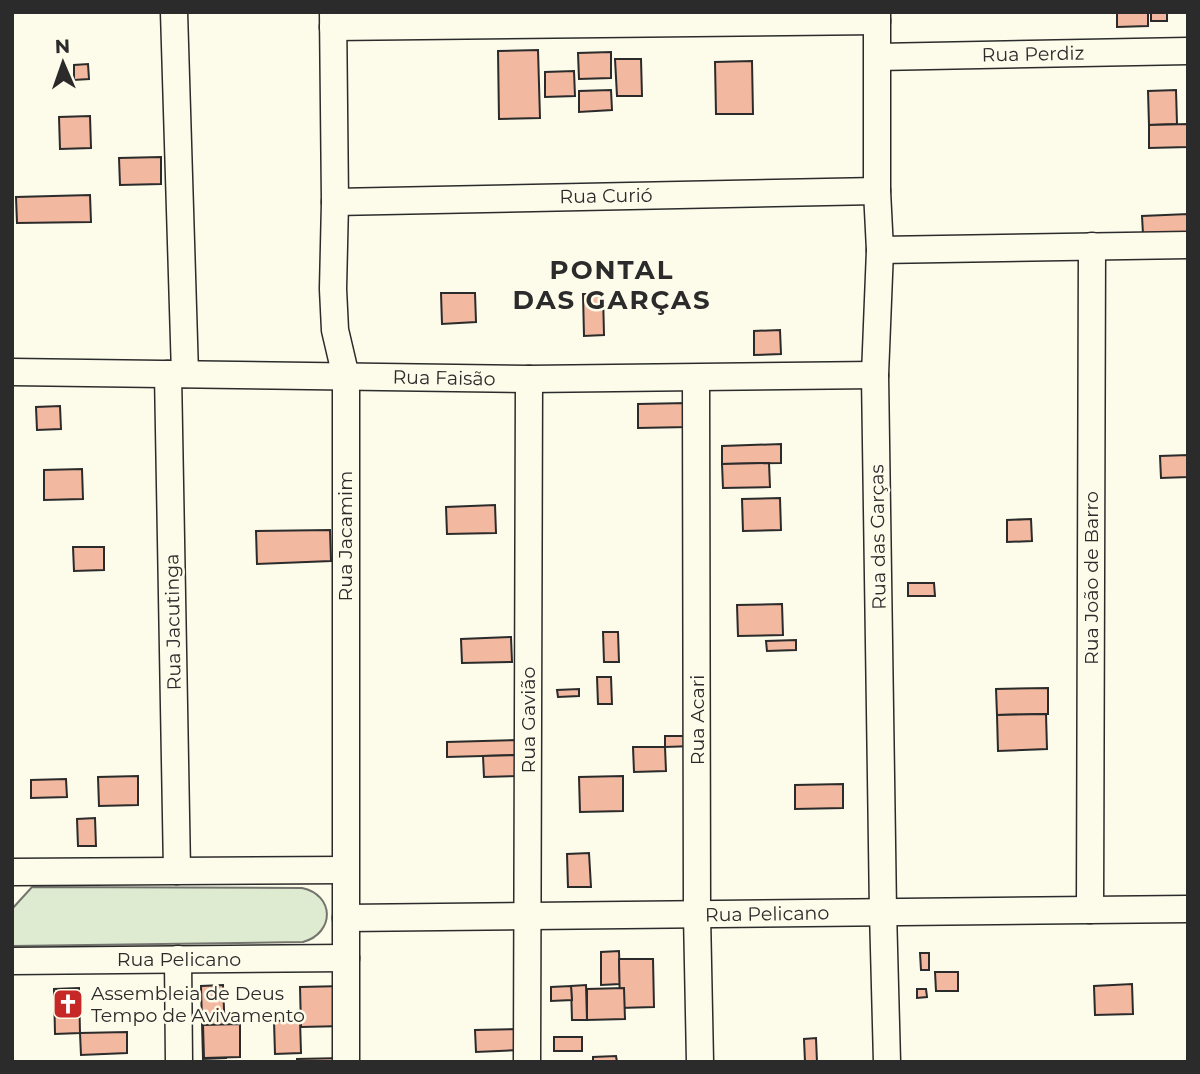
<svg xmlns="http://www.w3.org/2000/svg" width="1200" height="1074" font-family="Montserrat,sans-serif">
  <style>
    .green { fill: #deebd1; stroke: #74746e; stroke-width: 2 }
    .building { fill: #f2b8a0; stroke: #2b2b2b; stroke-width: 2 }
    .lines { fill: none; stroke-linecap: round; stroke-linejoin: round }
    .minor-casing { stroke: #2b2b2b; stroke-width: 29 }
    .minor { stroke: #fdfbea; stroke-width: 26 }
    .labels { text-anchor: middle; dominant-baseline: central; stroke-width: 5; stroke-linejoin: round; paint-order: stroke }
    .street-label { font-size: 19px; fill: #2b2b2b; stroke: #fdfbea }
    .poi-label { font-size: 19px; fill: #2b2b2b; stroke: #fdfbea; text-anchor: start }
    .district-label { font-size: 26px; font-weight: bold; letter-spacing: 2px; fill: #2b2b2b; stroke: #fdfbea }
  </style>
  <rect width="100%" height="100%" fill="#fdfbea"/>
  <!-- green -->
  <path class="green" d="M 32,887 L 302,888 C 335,895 335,933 303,942 L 12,946 L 12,909 Z"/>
  <!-- building -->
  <g class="building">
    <polygon points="1117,12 1148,12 1148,26 1117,27"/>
    <rect x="1151" y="12" width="16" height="9"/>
    <polygon points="538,50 540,118 499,119 498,51"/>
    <polygon points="611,52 611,78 579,79 578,53"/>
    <polygon points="615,59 641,59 642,96 617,96"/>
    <polygon points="752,61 753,114 716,114 715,62"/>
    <polygon points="88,64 89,79 74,80 74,65"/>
    <polygon points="574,71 575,96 545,97 545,72"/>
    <polygon points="611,90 612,110 579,112 579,91"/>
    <polygon points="1176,90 1177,124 1149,125 1148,91"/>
    <polygon points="90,116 91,148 60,149 59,117"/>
    <polygon points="1188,124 1188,147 1149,148 1149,125"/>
    <polygon points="161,157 161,184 120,185 119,158"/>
    <polygon points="90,195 91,222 17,223 16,197"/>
    <polygon points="1188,214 1188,232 1143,234 1142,216"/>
    <polygon points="441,293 475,293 476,322 442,324"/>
    <polygon points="583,294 603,294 604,335 584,336"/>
    <polygon points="780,330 781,354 754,355 754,331"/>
    <polygon points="687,403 688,427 638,428 638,404"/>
    <polygon points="60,406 61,429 37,430 36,407"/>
    <polygon points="781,444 781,463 722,464 722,446"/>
    <polygon points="1188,455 1188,477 1161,478 1160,456"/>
    <polygon points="769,463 770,487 723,488 722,464"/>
    <polygon points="82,469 83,499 44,500 44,470"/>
    <polygon points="780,498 781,530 743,531 742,499"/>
    <polygon points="495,505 496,533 447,534 446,507"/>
    <polygon points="1031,519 1032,541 1007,542 1007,520"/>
    <polygon points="330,530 331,561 257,564 256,531"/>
    <polygon points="73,547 104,547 104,570 74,571"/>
    <polygon points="908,583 934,583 935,596 908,596"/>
    <polygon points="782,604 783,635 738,636 737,605"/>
    <polygon points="603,632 618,632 619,662 604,662"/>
    <polygon points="511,637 512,662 462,663 461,639"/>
    <polygon points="796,640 796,650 767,651 766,641"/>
    <polygon points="597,677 611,677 612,704 598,704"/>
    <polygon points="1048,688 1048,714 997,715 996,689"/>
    <polygon points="579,689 579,696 558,697 557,690"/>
    <polygon points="1046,714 1047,749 998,751 997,715"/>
    <polygon points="665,736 694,736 694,746 665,747"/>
    <polygon points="516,740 516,755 447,757 447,742"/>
    <polygon points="633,747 665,747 666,771 634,772"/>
    <polygon points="516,755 517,776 484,777 483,756"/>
    <polygon points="138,776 138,805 99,806 98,777"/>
    <polygon points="623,776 623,811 580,812 579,777"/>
    <polygon points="66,779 67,797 31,798 31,780"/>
    <polygon points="843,784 843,808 795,809 795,785"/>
    <polygon points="95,818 96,846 78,846 77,819"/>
    <polygon points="589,853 591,887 568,887 567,854"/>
    <polygon points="619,951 620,984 601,985 601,952"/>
    <polygon points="920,953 929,953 929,970 921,970"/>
    <polygon points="619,959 653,959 654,1007 620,1008"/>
    <polygon points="935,972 958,972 958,991 936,991"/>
    <polygon points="1132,984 1133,1014 1095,1015 1094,986"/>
    <polygon points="223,985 226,1058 203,1059 201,986"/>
    <polygon points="586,985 587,1020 572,1020 571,986"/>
    <polygon points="343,986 344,1026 301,1027 300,987"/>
    <polygon points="571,986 572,1000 551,1001 551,987"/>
    <polygon points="79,988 80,1033 55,1034 54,989"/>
    <polygon points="624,988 625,1019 587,1020 587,989"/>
    <polygon points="917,989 926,989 927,997 917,998"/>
    <polygon points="300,1020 301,1053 275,1054 274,1021"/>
    <polygon points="240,1024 240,1057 204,1058 203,1025"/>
    <polygon points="518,1029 519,1050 476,1052 475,1030"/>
    <polygon points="127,1032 127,1053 81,1055 80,1033"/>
    <rect x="554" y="1037" width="28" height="14"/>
    <polygon points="816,1038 817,1062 805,1062 804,1039"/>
    <polygon points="616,1056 617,1062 593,1062 593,1057"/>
    <polygon points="343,1058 343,1062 297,1062 297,1059"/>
  </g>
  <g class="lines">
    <!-- minor casing -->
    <g class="minor-casing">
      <g id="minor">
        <polyline points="174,12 185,374"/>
        <polyline points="333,12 335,202 333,289 335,330 346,377 346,1062"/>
        <polyline points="877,12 877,191 880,250 875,375 883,911 887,1062"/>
        <polyline points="333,27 877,21"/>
        <polyline points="878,57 1188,51"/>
        <polyline points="335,202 877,191"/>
        <polyline points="880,250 1188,245"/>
        <polyline points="12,372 529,379 875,375"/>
        <polyline points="168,374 177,871"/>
        <polyline points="696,378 697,915 700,1062"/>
        <polyline points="12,872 345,870"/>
        <polyline points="1090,910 1092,246"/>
        <polyline points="346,918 1188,909"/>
        <polyline points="178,959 179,1062"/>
        <polyline points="12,961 346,958"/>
        <polyline points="527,1062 529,379"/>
      </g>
    </g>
    <!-- minor -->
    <use href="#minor" class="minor"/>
  </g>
  <!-- icons -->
  <defs>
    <g id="church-square" transform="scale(1.575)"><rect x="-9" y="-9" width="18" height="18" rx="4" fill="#c62828" stroke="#fdfbea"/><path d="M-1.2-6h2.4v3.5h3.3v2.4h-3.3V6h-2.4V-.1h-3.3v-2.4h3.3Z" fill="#fff"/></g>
  </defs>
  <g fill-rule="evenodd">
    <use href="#church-square" x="68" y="1004"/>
  </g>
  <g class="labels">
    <!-- street labels -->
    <g class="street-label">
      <text transform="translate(1033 54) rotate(-1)">Rua Perdiz</text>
      <text transform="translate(606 196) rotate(-1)">Rua Curió</text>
      <text transform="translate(444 378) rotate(1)">Rua Faisão</text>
      <text transform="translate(345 536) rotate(-90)">Rua Jacamim</text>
      <text transform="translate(878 537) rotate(-91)">Rua das Garças</text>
      <text transform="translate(1091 578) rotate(-90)">Rua João de Barro</text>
      <text transform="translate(173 622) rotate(-91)">Rua Jacutinga</text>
      <text transform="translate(528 720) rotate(-90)">Rua Gavião</text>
      <text transform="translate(697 720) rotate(-90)">Rua Acari</text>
      <text transform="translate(767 914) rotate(-1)">Rua Pelicano</text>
      <text x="179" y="959">Rua Pelicano</text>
    </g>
    <!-- poi labels -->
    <g class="poi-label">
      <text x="91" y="993">Assembleia de Deus<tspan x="91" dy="22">Tempo de Avivamento</tspan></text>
    </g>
    <!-- district labels -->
    <g class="district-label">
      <text x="612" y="270">PONTAL<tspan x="612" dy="30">DAS GARÇAS</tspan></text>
    </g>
  </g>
  <!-- border -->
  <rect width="1200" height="1074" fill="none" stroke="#2b2b2b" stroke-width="28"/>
  <!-- north arrow -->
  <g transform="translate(63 63) rotate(358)" stroke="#fdfbea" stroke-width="5" paint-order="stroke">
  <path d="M0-5L12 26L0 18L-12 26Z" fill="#2b2b2b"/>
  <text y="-10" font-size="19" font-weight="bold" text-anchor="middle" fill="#2b2b2b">N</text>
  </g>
</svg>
